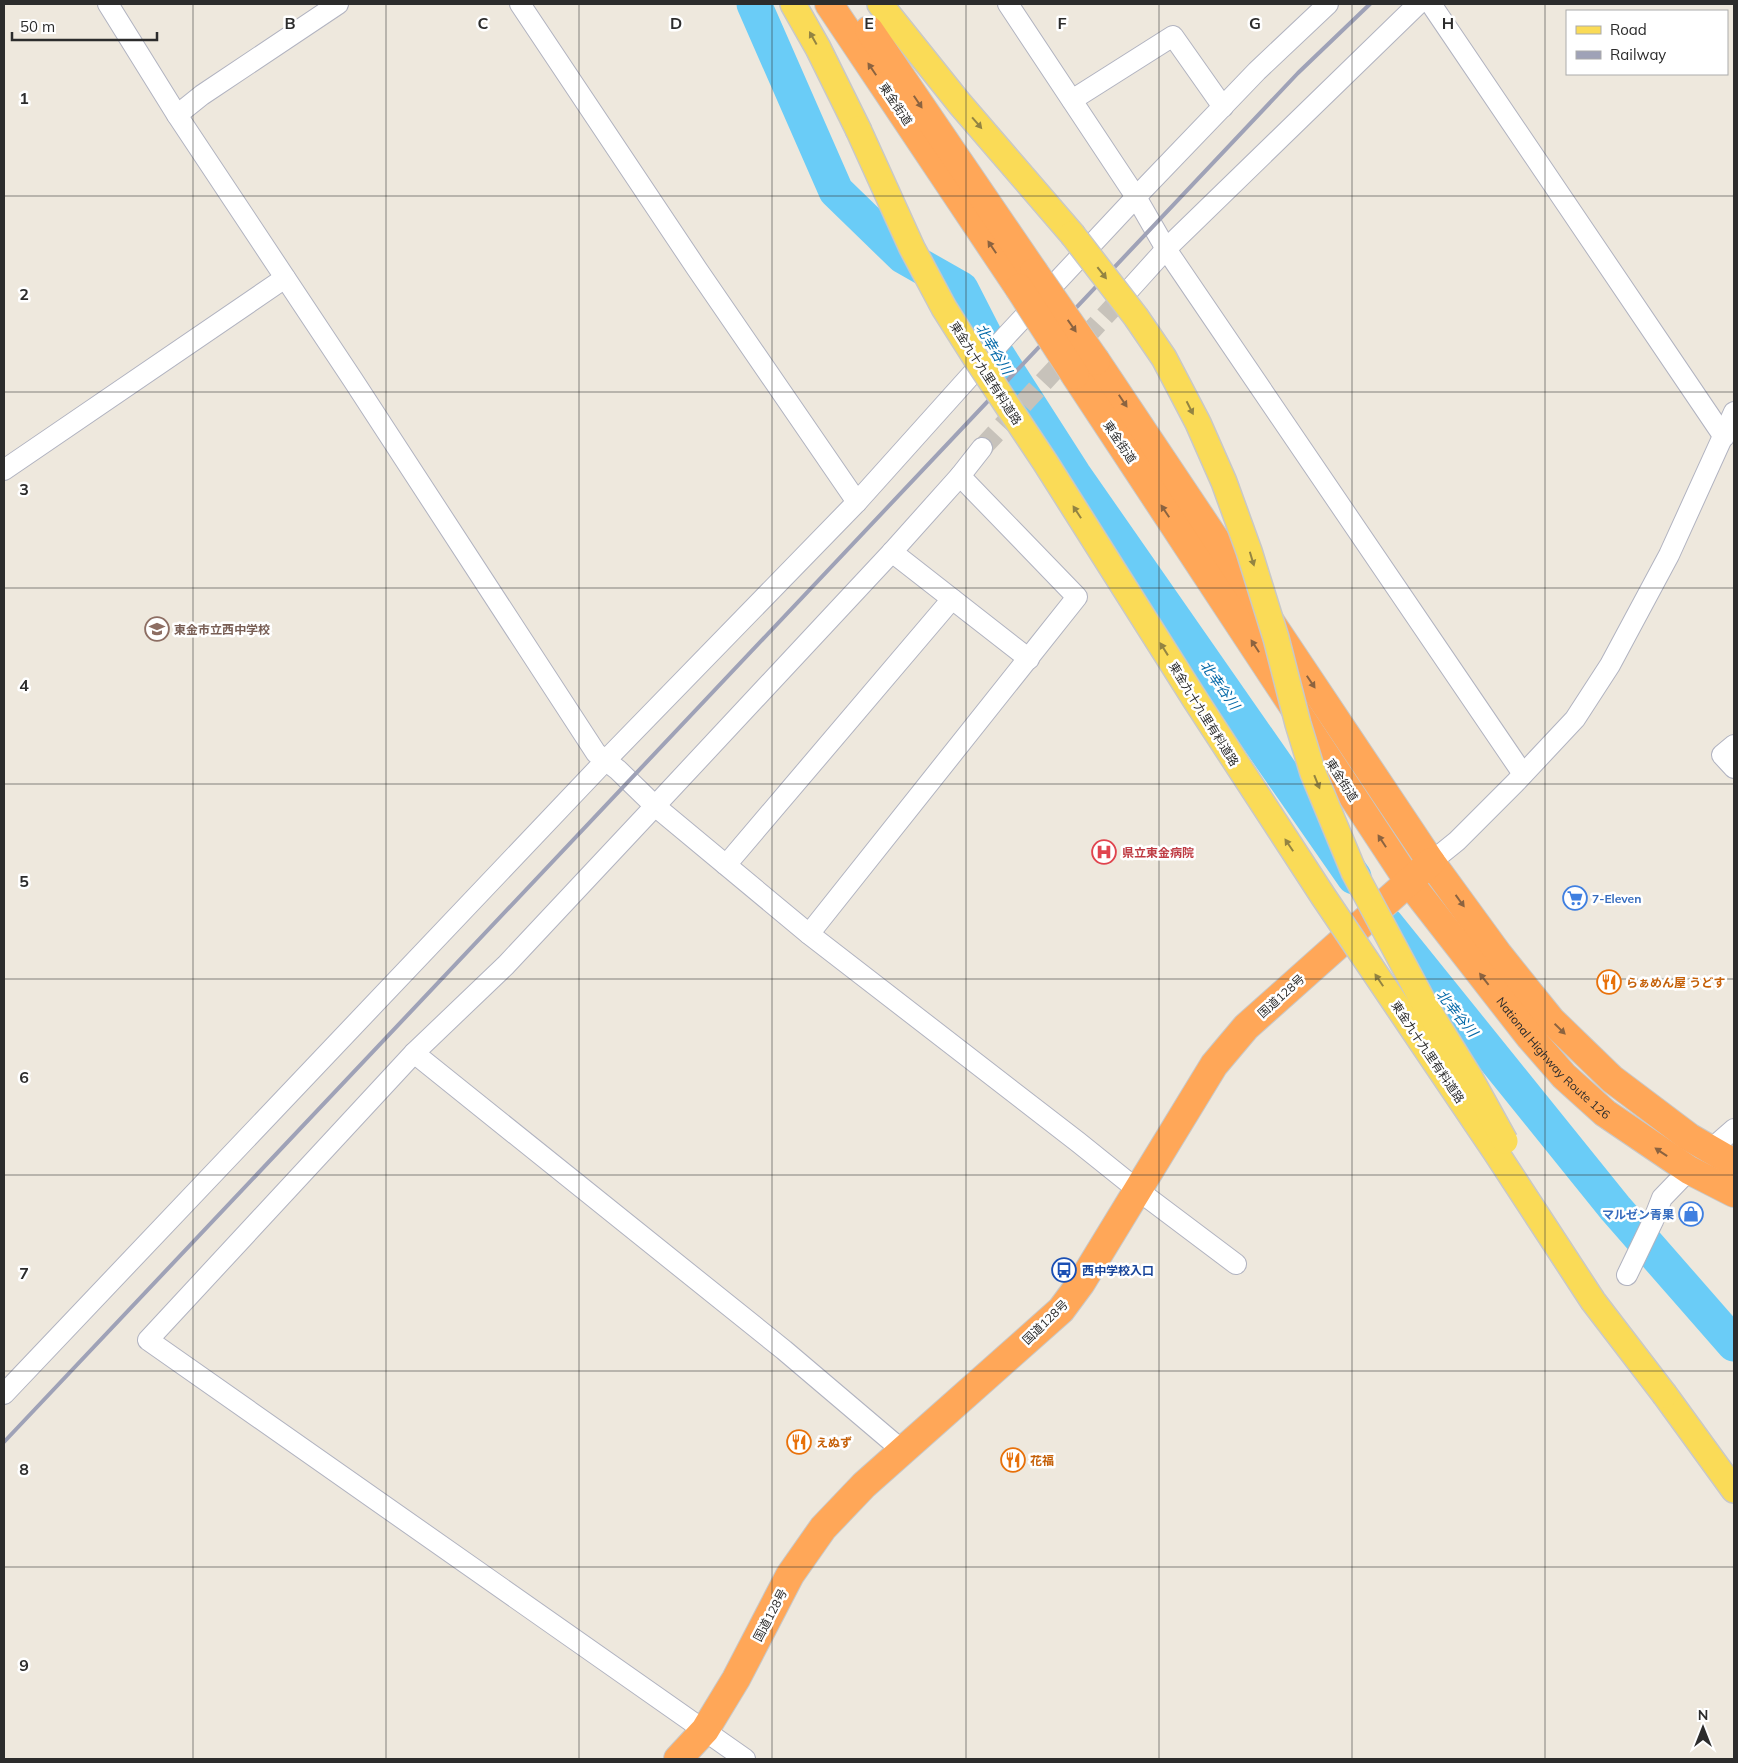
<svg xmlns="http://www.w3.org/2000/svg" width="1738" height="1763" font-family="Mulish,'Noto Sans JP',sans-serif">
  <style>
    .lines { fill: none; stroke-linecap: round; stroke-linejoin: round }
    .river { stroke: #6accf7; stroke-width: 35 }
    .minor-tunnel { stroke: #c7c2ba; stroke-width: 20; stroke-dasharray: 20 10; stroke-linecap: butt }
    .minor-casing { stroke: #b1b3c0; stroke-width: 22 }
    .major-casing { stroke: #c8c8c8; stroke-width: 28 }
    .highway-casing { stroke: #c8c8c8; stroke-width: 30 }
    .minor { stroke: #fff; stroke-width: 20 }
    .major { stroke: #fadb57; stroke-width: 25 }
    .highway { stroke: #ffa758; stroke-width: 28 }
    .rail { stroke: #9fa2b7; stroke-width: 4 }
    .major-bridge-casing { stroke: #c8c8c8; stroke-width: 28; stroke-linecap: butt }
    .highway-bridge-casing { stroke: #c8c8c8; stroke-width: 30; stroke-linecap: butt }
    .major-bridge { stroke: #fadb57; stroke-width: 25 }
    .highway-bridge { stroke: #ffa758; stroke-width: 28 }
    .oneway { fill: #938442 }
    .oneway2 { fill: #8b6340 }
    .grid { fill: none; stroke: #2c2c2c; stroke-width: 1; stroke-opacity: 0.55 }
    .labels { text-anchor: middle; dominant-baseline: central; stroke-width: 5; stroke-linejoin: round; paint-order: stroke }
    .street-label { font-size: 12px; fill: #2c2c2c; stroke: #fff }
    .education-label { font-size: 12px; font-weight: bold; fill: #785e54; stroke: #fff; text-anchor: start }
    .health-label { font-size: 12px; font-weight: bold; fill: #be3a42; stroke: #fff; text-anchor: start }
    .shop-label { font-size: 12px; font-weight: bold; fill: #366cbe; stroke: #fff; text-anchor: start }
    .food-label { font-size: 12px; font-weight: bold; fill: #c56008; stroke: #fff; text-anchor: start }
    .transit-label { font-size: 12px; font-weight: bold; fill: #164399; stroke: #fff; text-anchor: start }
    .water-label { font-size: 14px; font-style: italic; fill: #0469a8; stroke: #fff }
    .grid-label { font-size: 16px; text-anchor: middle; font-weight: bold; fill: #2c2c2c; stroke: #fff; stroke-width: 5; stroke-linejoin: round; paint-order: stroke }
  </style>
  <rect width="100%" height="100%" fill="#eee8dd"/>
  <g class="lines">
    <!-- river -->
    <g class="river">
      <polyline points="754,4 836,191 903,256 961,289 985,336 1074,475 1354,877"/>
      <polyline points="1386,924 1615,1208 1734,1344"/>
    </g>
    <!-- minor-tunnel -->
    <polyline class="minor-tunnel" points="982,448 1129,290"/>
    <!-- minor casing -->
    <g class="minor-casing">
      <g id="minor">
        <polyline points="108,4 177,115 353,380 596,753 618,770 655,806 809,934 1078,1142 1139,1191 1236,1264"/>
        <polyline points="520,4 697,269 857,502"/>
        <polyline points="1008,4 1136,197 1166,249 1523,774"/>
        <polyline points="1431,4 1724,437"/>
        <polyline points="1072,100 1173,36 1223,107"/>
        <polyline points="177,115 202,95 338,4"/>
        <polyline points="1129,290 1166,249 1418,4"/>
        <polyline points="4,470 285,278"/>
        <polyline points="892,552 1029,659"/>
        <polyline points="1734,745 1722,755 1734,768"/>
        <polyline points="1431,862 1457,841 1515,783 1575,719 1610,665 1669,555 1734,412"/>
        <polyline points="726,865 952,599"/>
        <polyline points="809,934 1077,597 960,476"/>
        <polyline points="414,1053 784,1350 903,1451"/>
        <polyline points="1710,1150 1734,1129"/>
        <polyline points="1627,1275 1653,1221 1662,1198 1689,1170"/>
        <polyline points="4,1394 606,760 857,502 1007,335 1136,197 1257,71 1328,4"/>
        <polyline points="745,1759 148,1340 414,1053 506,965 655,806 892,552 960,476 982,448"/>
      </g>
    </g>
    <!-- major casing -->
    <g class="major-casing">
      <g id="major">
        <polyline points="793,4 818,48 858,129"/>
        <polyline points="880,4 960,104 1072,234"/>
        <polyline points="1665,1395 1734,1490"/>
      </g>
    </g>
    <!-- highway casing -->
    <g class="highway-casing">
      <g id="highway">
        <polyline points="829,4 1019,288"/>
        <polyline points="869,30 1034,272"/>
        <polyline points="1096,361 1431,862 1498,954 1551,1020 1612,1079 1689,1137 1734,1163"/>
        <path id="s1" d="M 1075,375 L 1409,882 L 1529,1036 L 1564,1076 L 1605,1113 L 1689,1170 L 1734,1193"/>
        <polyline points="678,1759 705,1730 736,1679 790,1575 823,1528 864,1485 1061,1310 1081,1283 1214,1065 1246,1027 1431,862"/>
      </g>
    </g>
    <!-- minor -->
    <use href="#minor" class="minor"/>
    <!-- major -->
    <use href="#major" class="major"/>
    <!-- highway -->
    <use href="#highway" class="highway"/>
    <!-- rail -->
    <polyline class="rail" points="4,1442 1298,73 1370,4"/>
    <!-- major-bridge casing -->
    <g class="major-bridge-casing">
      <g id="major-bridge">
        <polyline points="858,129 912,248 944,308 975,357 1045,462 1196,701 1323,896 1495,1151 1593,1301 1665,1395"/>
        <polyline points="1072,234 1136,317 1164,358 1198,423 1224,482 1249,551 1276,638 1298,724 1313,773 1354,872 1425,1005 1469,1076 1505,1141"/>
      </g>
    </g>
    <!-- highway-bridge casing -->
    <g class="highway-bridge-casing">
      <g id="highway-bridge">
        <polyline points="1034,272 1096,361"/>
        <polyline points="1019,288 1075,375"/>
      </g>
    </g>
    <!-- major-bridge -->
    <use href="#major-bridge" class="major-bridge"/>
    <!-- highway-bridge -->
    <use href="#highway-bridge" class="highway-bridge"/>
  </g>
  <!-- one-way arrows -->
  <defs><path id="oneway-solid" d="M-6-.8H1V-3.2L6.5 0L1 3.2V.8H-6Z" transform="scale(1.25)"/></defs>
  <g class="oneway">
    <use href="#oneway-solid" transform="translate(813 38) rotate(-119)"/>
    <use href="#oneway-solid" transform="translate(977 123) rotate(49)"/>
    <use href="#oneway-solid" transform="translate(1102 273) rotate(52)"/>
    <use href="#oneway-solid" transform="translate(1190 408) rotate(63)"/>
    <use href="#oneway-solid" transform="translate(1077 512) rotate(-123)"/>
    <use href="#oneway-solid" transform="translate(1252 559) rotate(73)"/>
    <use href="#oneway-solid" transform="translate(1164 649) rotate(-122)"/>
    <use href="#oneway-solid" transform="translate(1317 782) rotate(68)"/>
    <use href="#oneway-solid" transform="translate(1289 845) rotate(-124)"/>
    <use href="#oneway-solid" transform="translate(1379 980) rotate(-124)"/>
  </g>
  <g class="oneway2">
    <use href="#oneway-solid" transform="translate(872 69) rotate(-124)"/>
    <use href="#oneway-solid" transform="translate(918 102) rotate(56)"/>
    <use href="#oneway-solid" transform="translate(992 247) rotate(-124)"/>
    <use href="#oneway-solid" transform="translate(1072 326) rotate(55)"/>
    <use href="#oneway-solid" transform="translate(1123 401) rotate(56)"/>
    <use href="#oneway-solid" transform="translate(1165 511) rotate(-124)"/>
    <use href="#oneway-solid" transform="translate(1255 646) rotate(-123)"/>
    <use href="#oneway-solid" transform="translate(1311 682) rotate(56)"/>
    <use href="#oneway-solid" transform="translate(1382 841) rotate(-123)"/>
    <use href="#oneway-solid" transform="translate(1460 901) rotate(54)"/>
    <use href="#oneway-solid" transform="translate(1484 979) rotate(-128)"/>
    <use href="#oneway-solid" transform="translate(1560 1029) rotate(44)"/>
    <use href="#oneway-solid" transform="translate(1661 1152) rotate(-146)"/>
  </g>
  <!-- grid -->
  <path class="grid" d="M 193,4 L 193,1759M 386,4 L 386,1759M 579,4 L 579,1759M 772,4 L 772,1759M 966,4 L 966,1759M 1159,4 L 1159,1759M 1352,4 L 1352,1759M 1545,4 L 1545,1759M 4,196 L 1734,196M 4,392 L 1734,392M 4,588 L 1734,588M 4,784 L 1734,784M 4,979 L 1734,979M 4,1175 L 1734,1175M 4,1371 L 1734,1371M 4,1567 L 1734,1567"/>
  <!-- icons -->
  <defs>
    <g id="school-ring" transform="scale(1.25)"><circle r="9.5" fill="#fff" stroke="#8d6e63" stroke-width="1.5"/><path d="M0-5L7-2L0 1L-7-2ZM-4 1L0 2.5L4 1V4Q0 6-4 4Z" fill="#8d6e63"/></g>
    <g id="hospital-ring" transform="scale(1.25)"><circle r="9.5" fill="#fff" stroke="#e0444e" stroke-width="1.5"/><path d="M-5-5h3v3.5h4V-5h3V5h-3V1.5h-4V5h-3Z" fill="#e0444e"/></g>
    <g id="supermarket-ring" transform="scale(1.25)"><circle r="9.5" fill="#fff" stroke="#3f7fe0" stroke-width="1.5"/><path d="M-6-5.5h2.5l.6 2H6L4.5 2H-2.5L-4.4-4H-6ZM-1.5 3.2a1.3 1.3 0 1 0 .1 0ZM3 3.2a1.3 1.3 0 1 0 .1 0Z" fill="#3f7fe0"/></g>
    <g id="restaurant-ring" transform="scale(1.25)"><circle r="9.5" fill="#fff" stroke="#e8710a" stroke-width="1.5"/><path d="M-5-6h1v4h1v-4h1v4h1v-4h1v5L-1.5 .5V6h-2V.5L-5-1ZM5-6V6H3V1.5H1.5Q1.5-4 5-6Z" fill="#e8710a"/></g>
    <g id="shop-ring" transform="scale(1.25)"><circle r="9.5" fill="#fff" stroke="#3f7fe0" stroke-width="1.5"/><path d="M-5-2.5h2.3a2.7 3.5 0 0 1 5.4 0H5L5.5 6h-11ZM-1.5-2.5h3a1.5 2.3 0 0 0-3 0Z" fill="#3f7fe0"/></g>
    <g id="bus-ring" transform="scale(1.25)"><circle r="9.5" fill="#fff" stroke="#1a4fb4" stroke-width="1.5"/><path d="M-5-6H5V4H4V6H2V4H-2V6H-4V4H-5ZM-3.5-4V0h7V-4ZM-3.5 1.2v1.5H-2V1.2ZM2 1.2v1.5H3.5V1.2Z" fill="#1a4fb4"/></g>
  </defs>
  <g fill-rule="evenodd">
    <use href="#school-ring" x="157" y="629"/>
    <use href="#hospital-ring" x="1104" y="852"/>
    <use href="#supermarket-ring" x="1575" y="898"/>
    <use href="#restaurant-ring" x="1609" y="982"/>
    <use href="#shop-ring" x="1691" y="1214"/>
    <use href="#bus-ring" x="1064" y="1270"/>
    <use href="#restaurant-ring" x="799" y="1442"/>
    <use href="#restaurant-ring" x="1013" y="1460"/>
  </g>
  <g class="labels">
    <!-- street labels -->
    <g class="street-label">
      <text transform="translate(896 104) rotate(56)">東金街道</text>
      <text transform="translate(986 373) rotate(57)">東金九十九里有料道路</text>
      <text transform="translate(1120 442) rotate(56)">東金街道</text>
      <text transform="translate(1204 714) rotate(58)">東金九十九里有料道路</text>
      <text transform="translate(1342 780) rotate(57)">東金街道</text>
      <text transform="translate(1281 996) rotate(-42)">国道128号</text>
      <text transform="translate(1428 1052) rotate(56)">東金九十九里有料道路</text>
      <text stroke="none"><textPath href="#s1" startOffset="835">National Highway Route 126</textPath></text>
      <text transform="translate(1045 1322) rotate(-44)">国道128号</text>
      <text transform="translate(770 1615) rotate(-62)">国道128号</text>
    </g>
    <!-- education labels -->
    <g class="education-label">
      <text x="174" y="629">東金市立西中学校</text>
    </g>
    <!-- health labels -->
    <g class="health-label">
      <text x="1122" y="852">県立東金病院</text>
    </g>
    <!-- shop labels -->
    <g class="shop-label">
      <text x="1592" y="898">7-Eleven</text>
      <text x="1674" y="1214" text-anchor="end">マルゼン青果</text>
    </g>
    <!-- food labels -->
    <g class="food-label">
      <text x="1626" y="982">らぁめん屋 うどす</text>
      <text x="816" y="1442">えぬず</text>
      <text x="1030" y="1460">花福</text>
    </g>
    <!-- transit labels -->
    <g class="transit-label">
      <text x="1082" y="1270">西中学校入口</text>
    </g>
    <!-- water labels -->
    <g class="water-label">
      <text transform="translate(994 349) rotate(59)">北幸谷川</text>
      <text transform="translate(1220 685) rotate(55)">北幸谷川</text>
      <text transform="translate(1457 1013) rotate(51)">北幸谷川</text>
    </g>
  </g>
  <g class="grid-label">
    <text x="290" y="29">B</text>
    <text x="483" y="29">C</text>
    <text x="676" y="29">D</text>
    <text x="869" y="29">E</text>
    <text x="1062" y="29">F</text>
    <text x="1255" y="29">G</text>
    <text x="1448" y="29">H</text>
    <text x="24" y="104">1</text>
    <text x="24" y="300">2</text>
    <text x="24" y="495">3</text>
    <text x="24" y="691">4</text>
    <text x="24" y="887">5</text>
    <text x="24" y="1083">6</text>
    <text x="24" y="1279">7</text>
    <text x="24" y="1475">8</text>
    <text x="24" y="1671">9</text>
  </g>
  <!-- border -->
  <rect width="1738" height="1763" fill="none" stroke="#2c2c2c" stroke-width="10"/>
  <!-- legend -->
  <rect x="1566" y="10" width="162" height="65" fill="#ffffff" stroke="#ababab"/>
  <rect x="1576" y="26" width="25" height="8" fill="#fadb57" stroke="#ababab"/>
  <text x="1610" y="35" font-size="15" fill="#2c2c2c">Road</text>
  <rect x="1576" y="51" width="25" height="8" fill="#9fa2b7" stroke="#ababab"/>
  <text x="1610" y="60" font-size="15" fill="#2c2c2c">Railway</text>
  <!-- north arrow -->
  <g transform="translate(1703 1728)" stroke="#ffffff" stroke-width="4" paint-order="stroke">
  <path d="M0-4L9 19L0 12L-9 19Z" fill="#2c2c2c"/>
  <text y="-8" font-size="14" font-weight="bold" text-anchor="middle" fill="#2c2c2c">N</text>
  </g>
  <!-- scale -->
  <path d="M12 32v8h145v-8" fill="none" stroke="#2c2c2c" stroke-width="2.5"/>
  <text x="20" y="32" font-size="15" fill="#2c2c2c" stroke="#ffffff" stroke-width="4" paint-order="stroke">50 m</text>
</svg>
